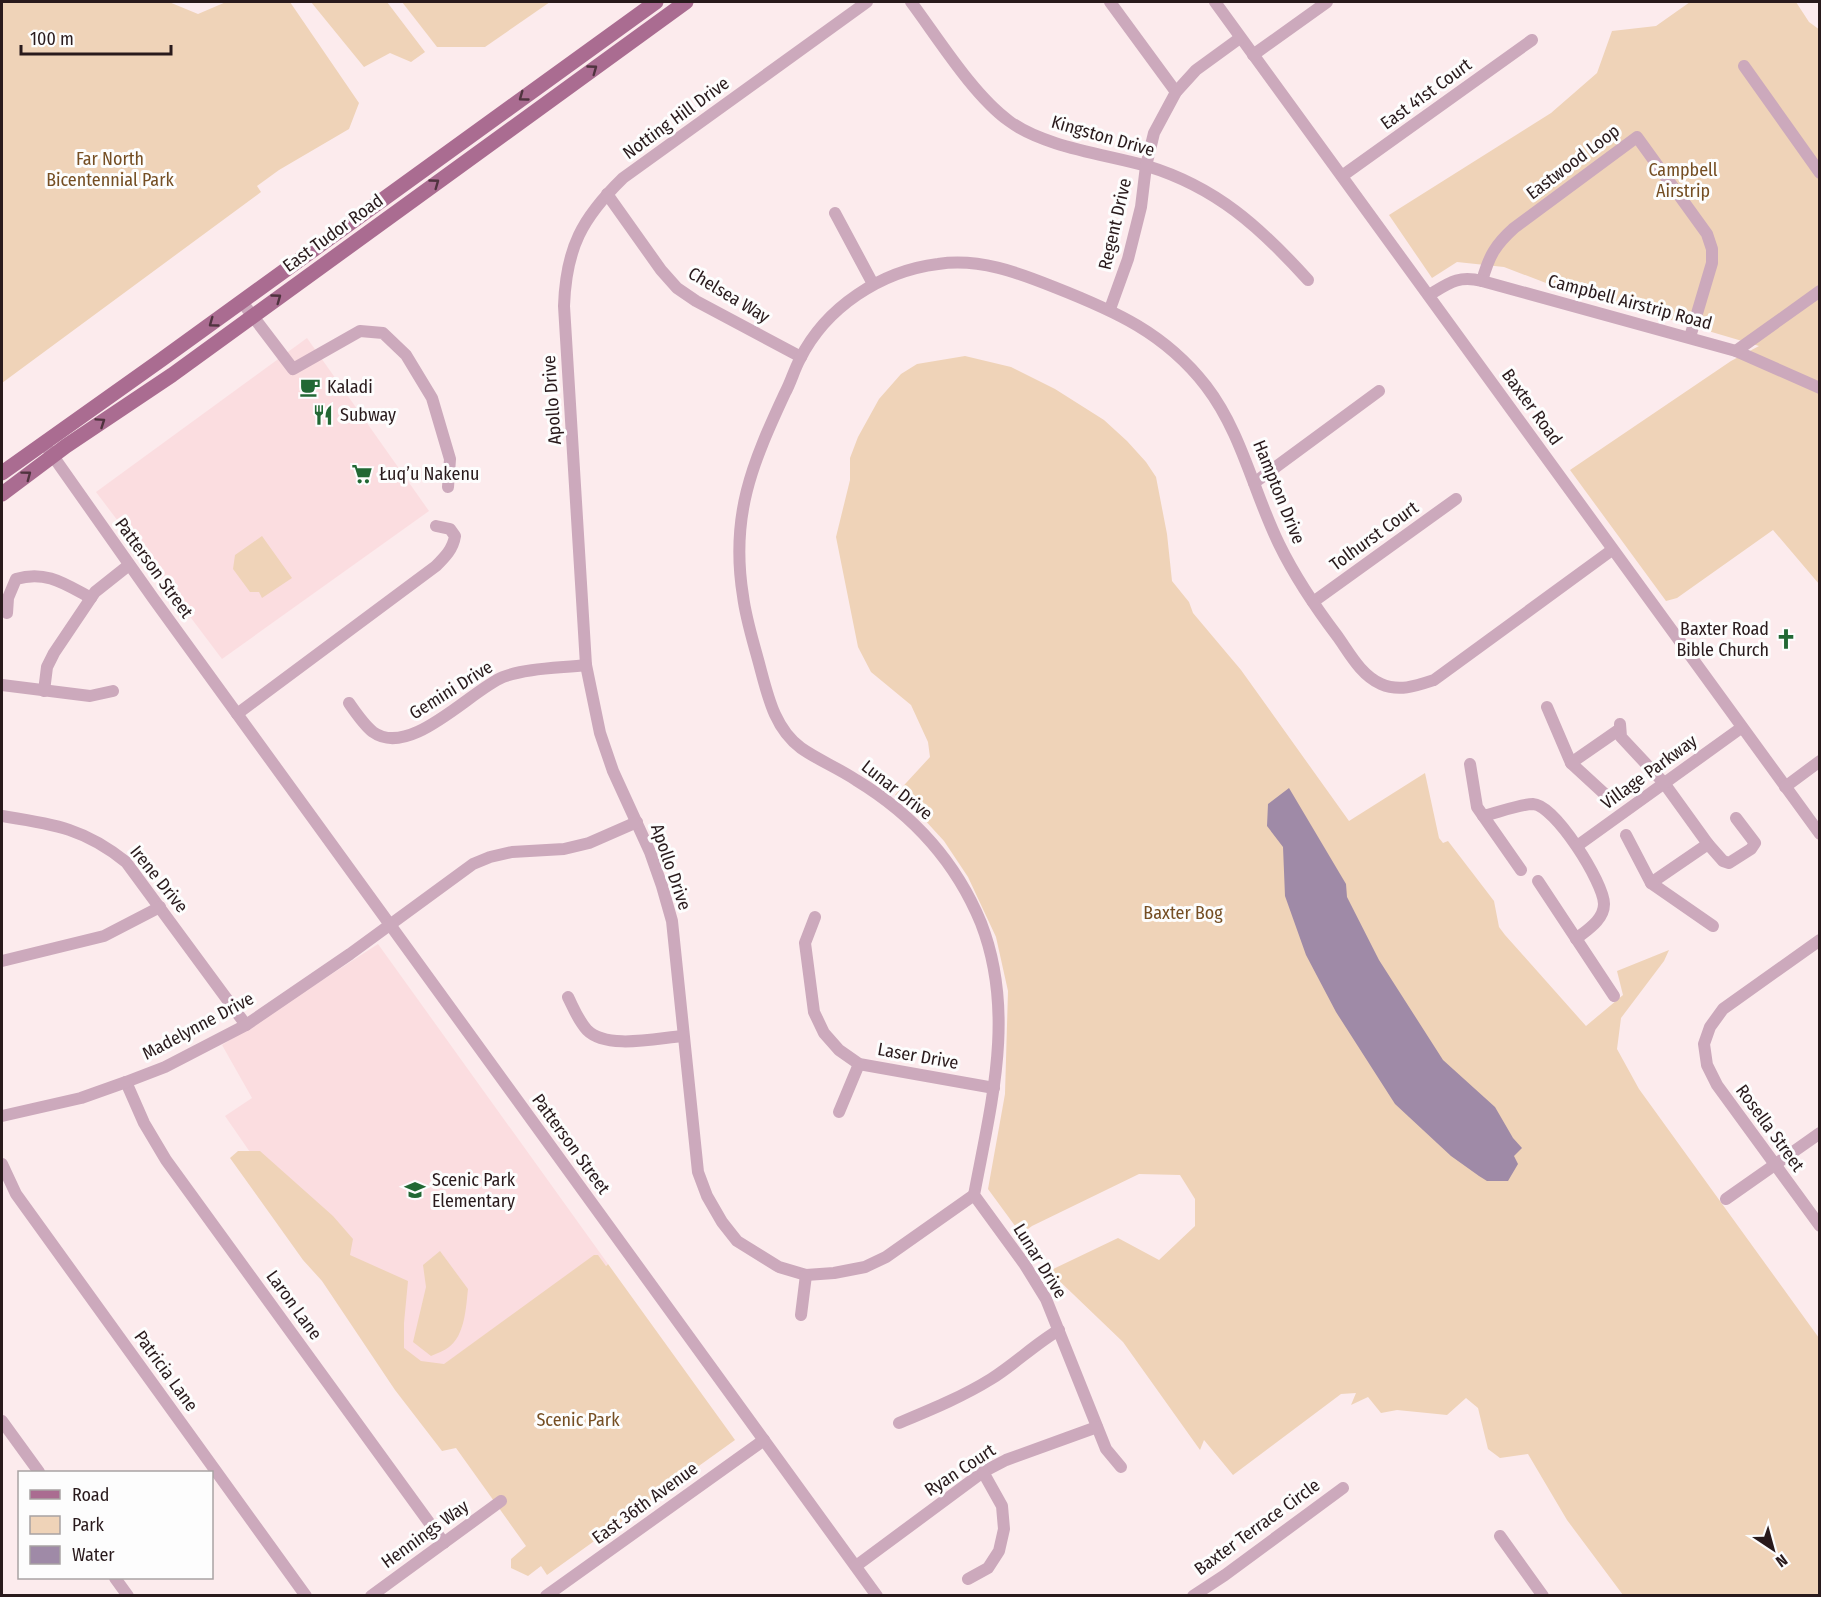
<svg xmlns="http://www.w3.org/2000/svg" width="1821" height="1597" font-family="'Fira Sans Condensed',sans-serif">
  <style>
    .built { fill: #fbdde0 }
    .green { fill: #efd3b8 }
    .water { fill: #9f8aa7 }
    .lines { fill: none; stroke-linecap: round; stroke-linejoin: round }
    .minor { stroke: #cca9bc; stroke-width: 12 }
    .major { stroke: #aa6c91; stroke-width: 15 }
    .oneway { stroke: #50333f }
    .labels { text-anchor: middle; dominant-baseline: central; stroke-width: 6; stroke-linejoin: round; paint-order: stroke }
    .street-label { font-size: 18px; fill: #291a1c; stroke: #fdfdfd }
    .park-label { font-size: 18px; fill: #754e23; stroke: #fdfdfd }
    .poi-label { font-size: 18px; fill: #291a1c; stroke: #fdfdfd; text-anchor: start }
  </style>
  <rect width="100%" height="100%" fill="#fcebed"/>
  <!-- built -->
  <g class="built">
    <polygon points="307,338 429,511 222,659 96,492"/>
    <polygon points="378,944 608,1264 421,1399 225,1116 252,1098 222,1045"/>
  </g>
  <!-- green -->
  <g class="green">
    <polygon points="2,2 169,2 198,14 226,2 290,2 359,103 349,129 279,170 257,186 261,192 2,383"/>
    <polygon points="311,2 387,2 425,52 411,62 390,53 364,67"/>
    <polygon points="402,2 550,2 485,47 437,47"/>
    <polygon points="1690,2 1796,2 1809,22 1820,30 1819,584 1773,530 1677,598 1666,601 1570,470 1731,361 1759,346 1546,283 1504,267 1457,262 1432,278 1389,215 1551,113 1597,73 1612,31 1656,26"/>
    <polygon points="965,356 1011,367 1055,389 1104,420 1127,441 1146,462 1156,477 1167,534 1172,581 1189,602 1193,613 1241,670 1349,821 1425,773 1439,838 1443,843 1448,841 1494,901 1499,927 1505,935 1586,1026 1623,995 1617,971 1669,950 1664,961 1621,1018 1617,1049 1639,1089 1819,1338 1819,1595 1623,1595 1567,1520 1528,1454 1500,1458 1488,1449 1478,1408 1466,1398 1447,1415 1397,1410 1381,1413 1368,1397 1351,1405 1356,1393 1341,1394 1233,1475 1204,1440 1200,1450 1123,1342 1049,1271 1118,1238 1159,1260 1195,1226 1195,1199 1180,1175 1139,1174 1032,1226 1021,1234 988,1189 1005,1094 1008,991 996,937 968,877 944,841 911,805 895,795 930,757 928,742 911,705 871,672 858,647 836,537 850,480 850,458 858,437 879,399 901,374 917,364"/>
    <polygon points="262,536 292,578 262,598 259,592 250,592 233,569 235,555"/>
    <polygon points="238,1151 260,1151 333,1216 353,1239 350,1255 408,1281 404,1323 404,1348 421,1361 444,1364 594,1255 598,1255 606,1266 608,1264 735,1440 547,1575 541,1566 528,1576 511,1568 511,1559 526,1546 456,1448 442,1451 395,1390 322,1281 303,1260 230,1158"/>
    <path d="M 440,1251 L 468,1289 C 466,1307 465,1335 449,1347 C 444,1351 437,1353 431,1356 L 413,1342 L 426,1287 L 423,1265 Z"/>
  </g>
  <!-- water -->
  <polygon class="water" points="1289,788 1346,884 1347,897 1379,960 1443,1060 1495,1107 1513,1138 1522,1148 1514,1156 1518,1164 1508,1181 1487,1181 1479,1176 1451,1156 1395,1104 1336,1012 1306,955 1285,896 1283,847 1267,826 1268,804"/>
  <g class="lines">
    <!-- minor -->
    <g class="minor">
      <path d="M 867,2 L 623,178 C 582,218 566,248 564,306 L 586,665 L 600,733 L 613,771 L 650,852 L 662,886 L 672,921 L 698,1172 L 707,1196 L 722,1222 L 737,1241 L 779,1267 L 806,1275 L 834,1273 L 865,1267 L 886,1257 L 974,1195"/>
      <path d="M 911,2 C 938,38 973,95 1009,121 C 1044,147 1104,154 1147,166 C 1216,187 1260,227 1308,280"/>
      <polyline points="1110,2 1176,92"/>
      <polyline points="1215,2 1820,834"/>
      <polyline points="1253,55 1327,2"/>
      <polyline points="1744,66 1820,173"/>
      <polyline points="1342,176 1532,40"/>
      <polyline points="607,194 661,270 677,288 696,301 801,357"/>
      <polyline points="835,213 873,284"/>
      <path d="M 1482,281 C 1489,256 1495,245 1514,228 L 1637,137 L 1707,234 L 1712,249 L 1712,263 L 1690,337"/>
      <path d="M 1429,295 C 1449,283 1458,275 1482,281 L 1736,351 L 1820,388"/>
      <polyline points="242,302 293,369 360,331 383,333 406,355 432,398 450,459 448,487"/>
      <polyline points="1110,309 1128,259 1141,207 1146,166 1154,133 1176,92 1196,70 1240,38"/>
      <polyline points="1736,351 1820,291"/>
      <polyline points="48,449 153,598 877,1596"/>
      <polyline points="1254,483 1379,391"/>
      <polyline points="1313,602 1456,499"/>
      <path d="M 7,613 L 8,598 L 16,579 C 46,570 65,584 91,598"/>
      <polyline points="2,685 90,696 113,691"/>
      <polyline points="44,691 47,667 54,653 95,592 129,565"/>
      <path d="M 349,703 C 356,713 364,725 373,732 C 410,759 471,690 503,677 C 526,668 561,668 586,665"/>
      <polyline points="1547,707 1571,763 1609,798"/>
      <path d="M 237,714 L 436,566 C 445,557 453,549 455,536 L 450,529 L 436,526"/>
      <polyline points="1620,724 1621,737 1664,783 1708,844 1723,861 1729,863 1751,849 1755,843 1736,818"/>
      <polyline points="1571,763 1620,729"/>
      <polyline points="1470,764 1477,807 1521,870"/>
      <polyline points="1785,787 1820,761"/>
      <path d="M 2,816 C 53,824 84,828 126,862 L 246,1025"/>
      <path d="M 1483,816 C 1496,813 1521,804 1533,804 C 1555,805 1604,883 1604,904 C 1604,920 1587,930 1576,939"/>
      <polyline points="1626,835 1651,883 1713,926"/>
      <polyline points="1577,846 1741,728"/>
      <polyline points="1538,881 1614,996"/>
      <polyline points="1651,883 1708,844"/>
      <polyline points="815,917 805,943 814,1012 824,1033 839,1050 859,1064 994,1088"/>
      <polyline points="1820,940 1723,1009 1710,1027 1704,1044 1707,1065 1717,1085 1820,1226"/>
      <polyline points="2,961 104,936 160,907"/>
      <path d="M 568,997 C 574,1009 578,1020 587,1030 C 607,1050 657,1038 683,1036"/>
      <polyline points="126,1082 144,1123 166,1160 444,1543"/>
      <polyline points="839,1112 859,1064"/>
      <polyline points="2,1116 81,1098 126,1082 165,1067 246,1025 350,954 473,864 490,857 512,852 564,849 589,843 637,822"/>
      <polyline points="2,1164 16,1194 306,1596"/>
      <polyline points="1726,1199 1820,1133"/>
      <polyline points="801,1315 806,1275"/>
      <polyline points="2,1421 39,1472"/>
      <path d="M 899,1423 C 930,1410 962,1397 991,1379 C 1015,1364 1035,1344 1059,1330"/>
      <path d="M 1121,1467 L 1106,1449 L 1046,1299 L 1025,1265 L 974,1195 C 991,1104 1016,1013 981,923 C 956,862 912,814 856,780 C 838,768 818,760 801,748 C 775,729 768,697 760,667 C 754,644 746,620 743,596 C 730,516 752,464 785,393 C 791,382 794,370 800,359 C 826,307 881,271 938,264 C 979,258 1017,272 1054,287 C 1115,311 1165,333 1206,386 C 1242,433 1253,491 1279,544 C 1295,577 1316,608 1338,637 C 1350,654 1361,675 1381,684 C 1399,692 1416,686 1434,680 L 1612,550"/>
      <polyline points="1500,1536 1543,1596"/>
      <polyline points="856,1566 983,1472 1006,1460 1097,1427"/>
      <polyline points="115,1578 128,1596"/>
      <polyline points="968,1579 988,1568 999,1551 1004,1529 1002,1506 983,1472"/>
      <polyline points="371,1596 501,1501"/>
      <polyline points="546,1596 764,1440"/>
      <polyline points="1193,1596 1225,1575 1343,1488"/>
    </g>
    <!-- major -->
    <g class="major">
      <polyline points="2,473 161,360 656,2"/>
      <polyline points="2,494 66,446 172,375 686,2"/>
    </g>
  </g>
  <!-- one-way arrows -->
  <defs><path id="oneway-chevron" d="M-2-3.5L2.5 0L-2 3.5" fill="none" stroke-width="1.6" stroke-linecap="round" stroke-linejoin="round" transform="scale(1.5)"/></defs>
  <g class="oneway">
    <use href="#oneway-chevron" transform="translate(593 69) rotate(-36)"/>
    <use href="#oneway-chevron" transform="translate(523 97) rotate(144)"/>
    <use href="#oneway-chevron" transform="translate(435 183) rotate(-36)"/>
    <use href="#oneway-chevron" transform="translate(277 298) rotate(-36)"/>
    <use href="#oneway-chevron" transform="translate(213 323) rotate(144)"/>
    <use href="#oneway-chevron" transform="translate(101 422) rotate(-34)"/>
    <use href="#oneway-chevron" transform="translate(27 475) rotate(-37)"/>
  </g>
  <!-- icons -->
  <defs>
    <g id="cafe-bare" transform="scale(1.62)"><path d="M-5.5-4.5H6V0H3Q3 3.5 0 3.5H-2.5Q-5.5 3.5-5.5 0ZM3-3.2v2h1.7v-2ZM-6 4.5H4V6H-6Z" fill="#226834" stroke="#fdfdfd" stroke-width="2.5" paint-order="stroke"/></g>
    <g id="restaurant-bare" transform="scale(1.62)"><path d="M-5-6h1v4h1v-4h1v4h1v-4h1v5L-1.5 .5V6h-2V.5L-5-1ZM5-6V6H3V1.5H1.5Q1.5-4 5-6Z" fill="#226834" stroke="#fdfdfd" stroke-width="2.5" paint-order="stroke"/></g>
    <g id="supermarket-bare" transform="scale(1.62)"><path d="M-6-5.5h2.5l.6 2H6L4.5 2H-2.5L-4.4-4H-6ZM-1.5 3.2a1.3 1.3 0 1 0 .1 0ZM3 3.2a1.3 1.3 0 1 0 .1 0Z" fill="#226834" stroke="#fdfdfd" stroke-width="2.5" paint-order="stroke"/></g>
    <g id="church-bare" transform="scale(1.62)"><path d="M-1.2-6h2.4v3.5h3.3v2.4h-3.3V6h-2.4V-.1h-3.3v-2.4h3.3Z" fill="#226834" stroke="#fdfdfd" stroke-width="2.5" paint-order="stroke"/></g>
    <g id="school-bare" transform="scale(1.62)"><path d="M0-5L7-2L0 1L-7-2ZM-4 1L0 2.5L4 1V4Q0 6-4 4Z" fill="#226834" stroke="#fdfdfd" stroke-width="2.5" paint-order="stroke"/></g>
  </defs>
  <g fill-rule="evenodd">
    <use href="#cafe-bare" x="310" y="387"/>
    <use href="#restaurant-bare" x="323" y="415"/>
    <use href="#supermarket-bare" x="362" y="474"/>
    <use href="#church-bare" x="1786" y="639"/>
    <use href="#school-bare" x="415" y="1190"/>
  </g>
  <g class="labels">
    <!-- street labels -->
    <g class="street-label">
      <text transform="translate(1426 94) rotate(-36)">East 41st Court</text>
      <text transform="translate(676 118) rotate(-36)">Notting Hill Drive</text>
      <text transform="translate(1103 136) rotate(16)">Kingston Drive</text>
      <text transform="translate(1573 162) rotate(-37)">Eastwood Loop</text>
      <text transform="translate(1115 224) rotate(-77)">Regent Drive</text>
      <text transform="translate(333 233) rotate(-36)">East Tudor Road</text>
      <text transform="translate(729 295) rotate(31)">Chelsea Way</text>
      <text transform="translate(1630 302) rotate(15)">Campbell Airstrip Road</text>
      <text transform="translate(552 400) rotate(-94)">Apollo Drive</text>
      <text transform="translate(1532 407) rotate(54)">Baxter Road</text>
      <text transform="translate(1279 492) rotate(68)">Hampton Drive</text>
      <text transform="translate(1374 536) rotate(-36)">Tolhurst Court</text>
      <text transform="translate(154 568) rotate(54)">Patterson Street</text>
      <text transform="translate(451 690) rotate(-32)">Gemini Drive</text>
      <text transform="translate(1649 772) rotate(-36)">Village Parkway</text>
      <text transform="translate(897 790) rotate(38)">Lunar Drive</text>
      <text transform="translate(671 867) rotate(71)">Apollo Drive</text>
      <text transform="translate(159 879) rotate(51)">Irene Drive</text>
      <text transform="translate(198 1026) rotate(-28)">Madelynne Drive</text>
      <text transform="translate(918 1056) rotate(10)">Laser Drive</text>
      <text transform="translate(1770 1128) rotate(54)">Rosella Street</text>
      <text transform="translate(571 1144) rotate(54)">Patterson Street</text>
      <text transform="translate(1040 1261) rotate(58)">Lunar Drive</text>
      <text transform="translate(294 1305) rotate(54)">Laron Lane</text>
      <text transform="translate(166 1371) rotate(54)">Patricia Lane</text>
      <text transform="translate(960 1470) rotate(-33)">Ryan Court</text>
      <text transform="translate(645 1503) rotate(-36)">East 36th Avenue</text>
      <text transform="translate(1257 1527) rotate(-36)">Baxter Terrace Circle</text>
      <text transform="translate(425 1534) rotate(-36)">Hennings Way</text>
    </g>
    <!-- park labels -->
    <g class="park-label">
      <text x="110" y="159">Far North<tspan x="110" dy="21">Bicentennial Park</tspan></text>
      <text x="1683" y="170">Campbell<tspan x="1683" dy="21">Airstrip</tspan></text>
      <text x="1183" y="913">Baxter Bog</text>
      <text x="578" y="1420">Scenic Park</text>
    </g>
    <!-- poi labels -->
    <g class="poi-label">
      <text x="327" y="387">Kaladi</text>
      <text x="340" y="415">Subway</text>
      <text x="379" y="474">Łuq’u Nakenu</text>
      <text x="1769" y="629" text-anchor="end">Baxter Road<tspan x="1769" dy="21">Bible Church</tspan></text>
      <text x="432" y="1180">Scenic Park<tspan x="432" dy="21">Elementary</tspan></text>
    </g>
  </g>
  <!-- border -->
  <rect width="1821" height="1597" fill="none" stroke="#291a1c" stroke-width="6"/>
  <!-- legend -->
  <rect x="18" y="1471" width="195" height="108" fill="#fdfdfd" stroke="#a8a2a3" stroke-width="1.5"/>
  <rect x="30" y="1490" width="30" height="9" fill="#aa6c91" stroke="#a8a2a3" stroke-width="1.5"/>
  <text x="72" y="1501" font-size="18" fill="#291a1c">Road</text>
  <rect x="30" y="1516" width="30" height="18" fill="#efd3b8" stroke="#a8a2a3" stroke-width="1.5"/>
  <text x="72" y="1531" font-size="18" fill="#291a1c">Park</text>
  <rect x="30" y="1546" width="30" height="18" fill="#9f8aa7" stroke="#a8a2a3" stroke-width="1.5"/>
  <text x="72" y="1561" font-size="18" fill="#291a1c">Water</text>
  <!-- north arrow -->
  <g transform="translate(1773 1549) rotate(144)" stroke="#fdfdfd" stroke-width="4.5" paint-order="stroke">
  <path d="M0-4.5L10 22L0 15L-10 22Z" fill="#291a1c"/>
  <text y="-9" font-size="16" font-weight="bold" text-anchor="middle" fill="#291a1c">N</text>
  </g>
  <!-- scale -->
  <path d="M21 45v9h150v-9" fill="none" stroke="#291a1c" stroke-width="3"/>
  <text x="30" y="45" font-size="18" fill="#291a1c" stroke="#fdfdfd" stroke-width="4.5" paint-order="stroke">100 m</text>
</svg>
